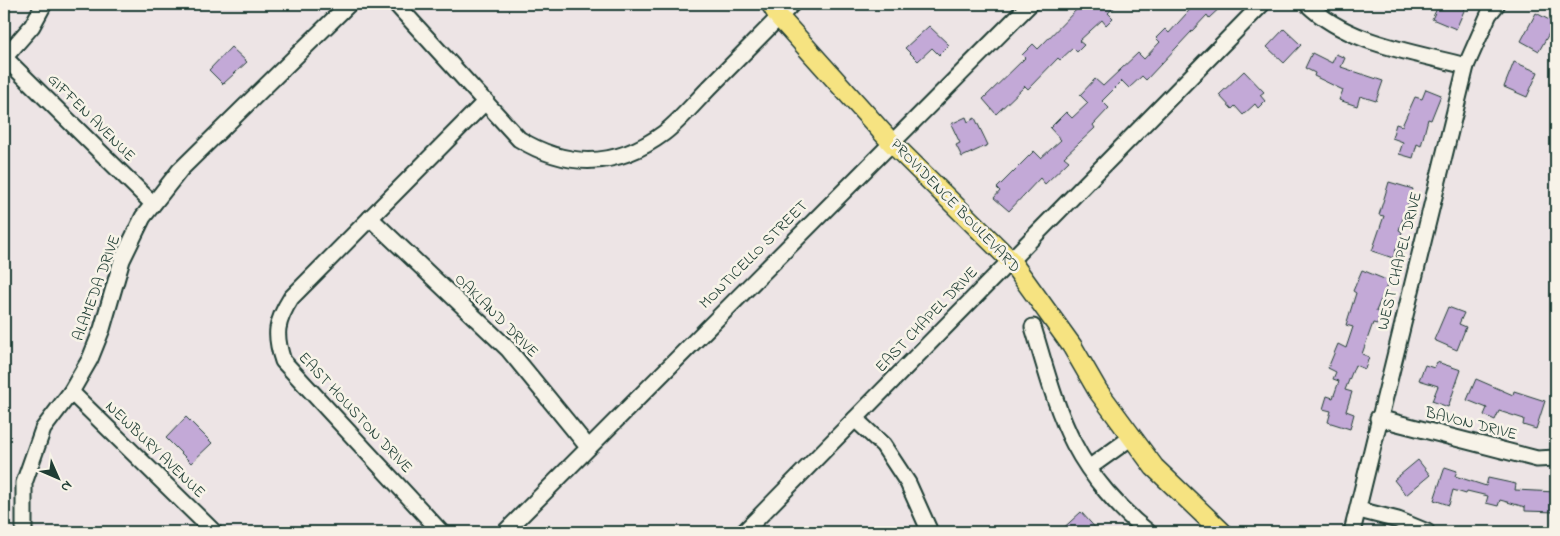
<svg xmlns="http://www.w3.org/2000/svg" width="1560" height="536" font-family="'Indie Flower',sans-serif">
  <style>
    .building { fill: #c3a9d7; stroke: #1f3d34 }
    .lines { fill: none; stroke-linecap: round; stroke-linejoin: round }
    .minor-casing { stroke: #1f3d34; stroke-width: 19 }
    .major-casing { stroke: #1f3d34; stroke-width: 22 }
    .minor { stroke: #f7f3e8; stroke-width: 15 }
    .major { stroke: #f6e381; stroke-width: 19 }
    .labels { text-anchor: middle; dominant-baseline: central; stroke-width: 5; stroke-linejoin: round; paint-order: stroke }
    .street-label { font-size: 16px; fill: #1f3d34; stroke: #f7f3e8 }
  </style>
  <rect width="100%" height="100%" fill="#ede4e5"/>
  <filter id="ink" filterUnits="userSpaceOnUse"><feTurbulence type="fractalNoise" baseFrequency=".02" numOctaves="2"/><feDisplacementMap in="SourceGraphic" scale="10" xChannelSelector="R" yChannelSelector="G"/><feConvolveMatrix kernelMatrix="1 2 1 2 8 2 1 2 1" color-interpolation-filters="sRGB"/></filter>
  <g filter="url(#ink)">
    <!-- building -->
    <g class="building">
      <polygon points="1082,4 1118,4 1108,13 1113,18 1106,25 1102,20 1079,41 1084,45 1077,52 1073,48 1060,60 1058,58 1028,89 1025,86 996,114 983,99 1025,58 1022,55 1033,44 1038,49"/>
      <polygon points="1195,4 1224,4 1209,18 1207,15 1146,80 1142,76 1129,88 1122,81 1102,101 1109,108 1093,125 1095,128 1064,157 1069,161 1045,184 1040,178 1009,211 994,198 1000,191 997,188 1034,151 1041,158 1061,140 1050,128 1066,112 1072,118 1088,103 1080,95 1095,79 1103,86 1138,53 1144,59 1160,42 1156,38 1165,29 1169,33"/>
      <polygon points="1439,4 1467,4 1456,29 1432,19"/>
      <polygon points="1536,13 1555,23 1539,51 1521,41"/>
      <polygon points="929,26 949,45 939,55 932,48 918,61 905,48"/>
      <polygon points="1284,29 1301,45 1284,63 1267,47"/>
      <polygon points="231,47 247,62 223,84 209,70"/>
      <polygon points="1312,53 1332,63 1336,54 1345,58 1341,67 1383,81 1376,101 1360,96 1357,106 1339,100 1343,90 1314,76 1315,73 1305,68"/>
      <polygon points="1514,62 1538,72 1527,97 1504,87"/>
      <polygon points="1244,71 1264,92 1260,95 1265,101 1258,108 1255,104 1243,115 1235,106 1232,109 1219,95"/>
      <polygon points="1426,89 1441,95 1431,120 1428,119 1421,146 1417,144 1413,158 1399,154 1403,142 1392,138 1396,124 1402,126 1415,97 1422,99"/>
      <polygon points="966,117 968,122 975,118 988,145 962,157 956,145 960,143 951,124"/>
      <polygon points="1389,182 1413,189 1399,230 1402,232 1393,258 1372,251 1384,216 1379,215"/>
      <polygon points="1362,270 1389,281 1376,311 1381,312 1377,324 1373,323 1362,354 1369,357 1365,369 1355,365 1345,390 1352,392 1346,411 1354,414 1350,429 1328,422 1331,411 1323,409 1327,396 1333,398 1339,381 1333,379 1336,372 1328,368 1338,344 1346,348 1353,327 1346,325 1356,293 1353,291"/>
      <polygon points="1448,307 1464,313 1459,324 1466,327 1457,350 1434,340"/>
      <polygon points="1437,362 1461,370 1448,407 1432,401 1438,386 1419,380 1425,365 1434,368"/>
      <polygon points="1476,379 1513,395 1514,391 1545,401 1536,429 1523,425 1524,419 1499,411 1495,420 1484,415 1487,408 1467,400"/>
      <polygon points="186,417 212,443 191,463 166,438"/>
      <polygon points="1418,460 1430,475 1406,495 1394,480"/>
      <polygon points="1445,467 1457,471 1455,476 1486,486 1488,478 1516,484 1515,490 1556,492 1556,512 1525,511 1525,507 1500,500 1498,506 1486,503 1488,496 1467,491 1466,494 1453,490 1449,505 1434,500"/>
      <polygon points="1081,512 1099,532 1059,532"/>
    </g>
    <g class="lines">
      <!-- minor casing -->
      <g class="minor-casing">
        <g id="minor">
          <path d="M 396,4 L 519,139 C 568,169 617,168 664,133 C 681,120 696,101 712,85 C 739,58 765,31 792,4"/>
          <path d="M 1307,4 C 1348,44 1413,52 1466,66"/>
          <polyline points="4,57 153,204"/>
          <polyline points="4,58 32,26 44,4"/>
          <polyline points="370,218 508,349 588,447"/>
          <path d="M 1033,327 C 1045,366 1055,407 1074,444 C 1091,477 1119,509 1148,532"/>
          <polyline points="71,392 214,532"/>
          <polyline points="1378,418 1537,459 1556,458"/>
          <polyline points="855,419 883,445 908,483 930,532"/>
          <polyline points="1090,467 1132,437"/>
          <polyline points="1359,510 1398,520 1427,532"/>
          <polyline points="24,532 24,483 43,429 71,392 90,359 102,329 122,260 143,217 180,170 349,4"/>
          <path d="M 441,532 L 283,361 C 274,334 276,322 291,298 L 486,101"/>
          <polyline points="505,532 1030,4"/>
          <polyline points="744,532 1262,4"/>
          <polyline points="1352,532 1466,66 1489,14 1497,4"/>
        </g>
      </g>
      <!-- major casing -->
      <g class="major-casing">
        <polyline id="major" points="771,4 779,17 891,142 1010,260 1072,346 1098,391 1154,467 1222,532"/>
      </g>
      <!-- minor -->
      <use href="#minor" class="minor"/>
      <!-- major -->
      <use href="#major" class="major"/>
    </g>
  </g>
  <g class="labels">
    <!-- street labels -->
    <g class="street-label">
      <text transform="translate(91 118) rotate(45)">GIFFEN AVENUE</text>
      <text transform="translate(955 206) rotate(46)">PROVIDENCE BOULEVARD</text>
      <text transform="translate(754 255) rotate(-45)">MONTICELLO STREET</text>
      <text transform="translate(1400 261) rotate(-76)">WEST CHAPEL DRIVE</text>
      <text transform="translate(97 288) rotate(-70)">ALAMEDA DRIVE</text>
      <text transform="translate(496 316) rotate(45)">OAKLAND DRIVE</text>
      <text transform="translate(927 320) rotate(-46)">EAST CHAPEL DRIVE</text>
      <text transform="translate(355 413) rotate(47)">EAST HOUSTON DRIVE</text>
      <text transform="translate(1471 424) rotate(14)">BAVON DRIVE</text>
      <text transform="translate(155 450) rotate(44)">NEWBURY AVENUE</text>
    </g>
  </g>
  <!-- margin -->
  <rect width="1560" height="536" fill="none" stroke="#f7f3e8" stroke-width="20"/>
  <rect x="10" y="10" width="1540" height="516" fill="none" stroke="#1f3d34" stroke-width="2" filter="url(#ink)"/>
  <!-- north arrow -->
  <g transform="translate(58 478) rotate(135)" stroke="#f7f3e8" stroke-width="4" paint-order="stroke">
  <path d="M0-4L9 19L0 12L-9 19Z" fill="#1f3d34"/>
  <text y="-8" font-size="14" font-weight="bold" text-anchor="middle" fill="#1f3d34">N</text>
  </g>
</svg>
